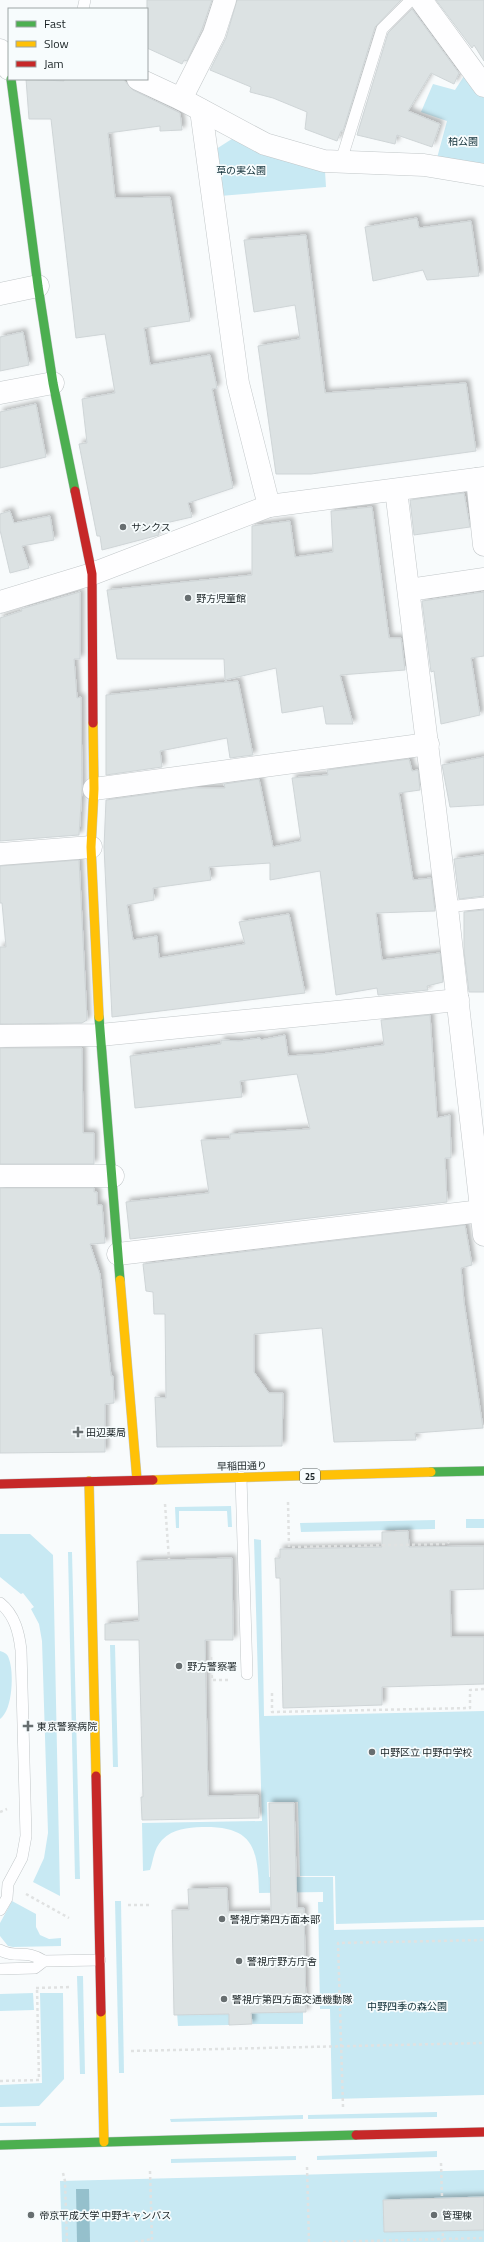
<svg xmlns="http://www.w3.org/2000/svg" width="484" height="2242" font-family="'Titillium Web','Noto Sans JP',sans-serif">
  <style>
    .green { fill: #c8e9f3 }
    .water { fill: #95c0cc }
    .building { fill: #dce2e3; stroke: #cfd5d7; filter: url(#shadow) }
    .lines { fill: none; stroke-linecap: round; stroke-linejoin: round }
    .lane-casing { stroke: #c2c7c9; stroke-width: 12 }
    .street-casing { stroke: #c2c7c9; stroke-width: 23 }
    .fast-casing { stroke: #c2c7c9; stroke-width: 10 }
    .slow-casing { stroke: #c2c7c9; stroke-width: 10 }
    .jam-casing { stroke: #c2c7c9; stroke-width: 10 }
    .path { stroke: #e0e2e2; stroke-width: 2.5; stroke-dasharray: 3 3; stroke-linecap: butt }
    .lane { stroke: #fefeff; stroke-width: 11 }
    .street { stroke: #fefeff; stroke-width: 22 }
    .fast { stroke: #4caf50; stroke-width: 9 }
    .slow { stroke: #ffc107; stroke-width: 9 }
    .jam { stroke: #c62828; stroke-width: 9 }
    .poi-dot { fill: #676e70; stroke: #f7fcfd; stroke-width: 1.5 }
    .labels { text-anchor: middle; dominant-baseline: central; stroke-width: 3.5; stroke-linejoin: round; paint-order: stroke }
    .shield { fill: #f7fcfd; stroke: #5c6365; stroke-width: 1 }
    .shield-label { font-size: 9px; font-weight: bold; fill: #192224 }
    .park-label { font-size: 10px; fill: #0f2e36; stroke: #f7fcfd }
    .poi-label { font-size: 10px; fill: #192224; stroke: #f7fcfd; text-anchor: start }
    .street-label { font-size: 10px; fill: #192224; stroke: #f7fcfd }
  </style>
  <defs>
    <filter id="shadow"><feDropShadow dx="3.5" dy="-3.5" stdDeviation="2" flood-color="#0004"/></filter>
  </defs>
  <rect width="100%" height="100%" fill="#f8fbfc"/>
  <!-- green -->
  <g class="green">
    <polygon points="466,73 484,98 484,166 437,158 447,121 421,112 433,84 455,90"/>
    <polygon points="235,137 325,171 326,187 220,196 213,151"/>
    <polygon points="231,1506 232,1527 228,1527 227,1511 179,1511 179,1528 176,1528 175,1507"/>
    <rect x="466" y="1519" width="18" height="9"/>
    <polygon points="435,1520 435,1529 301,1532 300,1523"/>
    <polygon points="0,1534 30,1534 53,1555 60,1896 33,1882 44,1858 48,1833 42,1641 39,1624 31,1609 34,1607 23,1593 21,1594 0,1577"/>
    <path d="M 254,1539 L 261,1540 L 264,1716 L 484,1711 L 484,1920 L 336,1924 L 335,1876 L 300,1876 L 298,1802 L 267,1802 L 269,1877 L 333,1877 L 334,1930 L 484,1927 L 484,2095 L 332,2099 L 330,2009 L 320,2009 L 318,1902 L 323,1902 L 323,1892 L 259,1893 C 258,1847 253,1826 202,1827 C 187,1828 174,1828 162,1840 C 153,1850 154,1859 150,1870 L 143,1871 L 142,1823 L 262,1821 Z"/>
    <polygon points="68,1552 72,1552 80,1879 75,1879"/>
    <polygon points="110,1645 115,1645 118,1767 113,1767"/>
    <path d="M 0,1651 C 4,1652 8,1654 9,1659 C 14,1672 13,1710 0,1719 Z"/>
    <polygon points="12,1901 36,1914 36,1927 40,1935 49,1939 61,1938 61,1946 13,1947 8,1946 0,1936 0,1923"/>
    <polygon points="115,1901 121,1901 124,2073 119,2073"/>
    <polygon points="77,1976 83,1976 85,2074 80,2074"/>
    <polygon points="33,1993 34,2010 0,2011 0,1994"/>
    <polygon points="40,1993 63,1993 64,2079 39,2106 0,2107 0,2085 42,2083"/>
    <polygon points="303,2010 303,2024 252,2024 251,2011"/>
    <polygon points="229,2011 229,2025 178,2026 177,2012"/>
    <polygon points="437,2112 437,2117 308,2119 308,2115"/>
    <polygon points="303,2115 303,2119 171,2122 170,2119"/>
    <polygon points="36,2122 36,2126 0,2126 0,2123"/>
    <polygon points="437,2151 437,2157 317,2160 317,2156"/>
    <polygon points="296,2156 296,2160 171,2163 171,2159"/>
    <polygon points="484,2170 484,2242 62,2242 60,2181"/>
  </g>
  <!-- water -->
  <polygon class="water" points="76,2189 89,2189 90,2242 77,2242"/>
  <!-- building -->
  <g class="building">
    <polygon points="147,0 212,0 202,29 187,61 184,60 182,64 147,48"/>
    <polygon points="237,0 401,0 375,27 343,131 341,131 337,141 305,129 307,112 273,98 250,92 251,87 210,70 226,38"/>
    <polygon points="436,0 484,0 484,61 474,45 472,48"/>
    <polygon points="412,9 459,73 454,84 431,73 408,111 440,124 432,147 397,135 395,144 357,135 388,33"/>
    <polygon points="26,79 64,81 64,79 123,79 133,90 180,113 182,130 160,131 160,126 108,133 115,198 170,197 190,321 144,328 150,365 210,355 217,388 212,389 233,488 188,503 192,517 157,525 159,535 102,550 100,536 97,536 79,444 87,443 82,399 115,393 105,334 76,338 51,119 29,119"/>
    <polygon points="417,218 419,228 471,221 479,276 427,280 423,270 373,281 365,227"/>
    <polygon points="306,235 325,393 466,383 476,451 311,474 276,474 258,346 300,339 295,305 254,312 244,240"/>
    <polygon points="23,332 29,365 0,371 0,337"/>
    <polygon points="36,404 46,457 0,468 0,412"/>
    <polygon points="464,493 470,527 414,535 410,500"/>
    <polygon points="372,507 389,638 401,638 405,670 340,675 353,724 326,724 323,706 282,713 276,668 225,680 224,659 117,659 107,590 252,575 252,526 290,521 295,557 333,552 331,511"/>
    <polygon points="10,511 14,523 50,516 54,540 22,546 29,568 10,573 0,530 0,514"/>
    <polygon points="80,592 80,659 74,659 77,698 81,697 82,789 79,835 0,841 0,618 22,611 21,609"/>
    <polygon points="484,592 484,656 471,658 480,715 441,724 434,671 431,672 422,601"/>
    <polygon points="238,681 253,755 230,758 227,738 160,751 162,767 106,775 106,695"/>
    <polygon points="484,757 484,805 450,807 442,765"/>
    <polygon points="409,759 412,771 418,770 420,790 399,793 413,880 431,878 435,911 376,913 382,960 440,953 443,982 427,986 428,990 378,995 377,988 336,995 320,871 270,880 270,863 209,867 211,880 153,888 154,900 127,905 133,940 157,936 159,958 245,944 239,922 289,914 305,993 112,1017 104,847 106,800 194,788 225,788 224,784 259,779 273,847 301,841 292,778 328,775 327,770"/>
    <polygon points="484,855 484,896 459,899 454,859"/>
    <polygon points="79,860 87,1020 82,1023 0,1024 0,947 6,947 2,903 0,903 0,866"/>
    <polygon points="484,910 484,992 469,992 464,951 464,912"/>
    <polygon points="430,1015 437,1118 450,1115 451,1158 445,1158 447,1202 130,1239 126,1202 209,1193 201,1140 230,1139 230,1134 310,1129 297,1074 240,1081 242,1097 135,1108 130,1056 221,1044 221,1040 239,1041 260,1038 261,1040 285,1035 288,1056 321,1054 384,1045 381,1020"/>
    <polygon points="0,1048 82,1048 83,1133 94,1133 94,1164 0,1164"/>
    <polygon points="0,1188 94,1188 94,1192 97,1192 97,1205 102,1205 105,1243 90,1244 100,1274 111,1376 113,1376 114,1403 105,1404 105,1452 0,1453"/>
    <polygon points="465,1225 472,1265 461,1268 464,1302 483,1428 415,1433 416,1440 334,1442 322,1328 254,1334 254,1372 269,1393 283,1393 282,1446 157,1447 155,1397 166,1398 165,1314 154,1314 153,1292 146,1291 143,1264"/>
    <polygon points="408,1531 409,1547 484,1546 484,1589 450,1590 451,1637 484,1637 484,1684 382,1687 382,1705 283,1708 280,1578 276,1578 275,1558 280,1558 280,1549 382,1547 382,1532"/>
    <polygon points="232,1558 233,1640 205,1640 208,1796 258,1795 259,1818 142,1820 141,1797 143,1797 139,1640 105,1640 105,1624 139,1621 137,1561"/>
    <polygon points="269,1803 294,1803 297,1908 304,1908 306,2012 251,2013 252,2024 229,2025 229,2014 174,2015 172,1910 189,1910 188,1889 227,1888 228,1912 271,1911"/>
    <polygon points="484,2197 484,2230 384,2232 383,2200"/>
  </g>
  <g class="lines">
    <!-- lane casing -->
    <g class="lane-casing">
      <g id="lane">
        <polyline points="83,9 85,0"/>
        <polyline points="341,161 382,29 411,0"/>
        <polyline points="447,907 484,903"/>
        <polyline points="241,1477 247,1674"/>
        <path d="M 0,1603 C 15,1615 19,1633 21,1650 L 26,1836 L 22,1858 L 8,1884 L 7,1898 L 0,1910"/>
        <path d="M 0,1950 C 16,1959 27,1949 44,1961"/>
        <polyline points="0,1969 35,1968 44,1961 100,1960"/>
      </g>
    </g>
    <!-- street casing -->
    <g class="street-casing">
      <g id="street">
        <polyline points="421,0 484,86"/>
        <polyline points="0,50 9,69"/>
        <polyline points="138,79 181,99 265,144 324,161 424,165 484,175"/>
        <polyline points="181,99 214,34 225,0"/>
        <polyline points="201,110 238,383 269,506"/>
        <polyline points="0,294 38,286"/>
        <polyline points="0,393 53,383"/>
        <polyline points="477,479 484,545"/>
        <polyline points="396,490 447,907 484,1235"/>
        <polyline points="409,590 484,579"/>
        <polyline points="0,602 92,574 269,506 484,478"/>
        <polyline points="94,789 428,744"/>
        <polyline points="0,854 91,847"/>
        <polyline points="0,1036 100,1035 458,1000"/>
        <polyline points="0,1176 113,1176"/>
        <polyline points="118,1254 481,1211"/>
      </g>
    </g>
    <!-- fast casing -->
    <g class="fast-casing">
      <g id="fast">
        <polyline points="11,79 38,286 53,383 75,491"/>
        <polyline points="99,1017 120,1280"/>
        <polyline points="431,1472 484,1471"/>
        <polyline points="0,2145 356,2135"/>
      </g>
    </g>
    <!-- slow casing -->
    <g class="slow-casing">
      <g id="slow">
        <polyline points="93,723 94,789 91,847 99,1017"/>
        <polyline points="120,1280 137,1480"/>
        <polyline points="153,1480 431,1472"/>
        <polyline points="89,1481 96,1776"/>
        <polyline points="101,2012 104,2142"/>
      </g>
    </g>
    <!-- jam casing -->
    <g class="jam-casing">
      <g id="jam">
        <polyline points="75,491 92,574 93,723"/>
        <polyline points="0,1484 153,1480"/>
        <polyline points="96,1776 101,2012"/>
        <polyline points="356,2135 484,2132"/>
      </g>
    </g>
    <!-- path -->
    <g class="path">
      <polyline points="288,1502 289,1547 447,1544 451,1539"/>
      <polyline points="165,1504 169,1559"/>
      <polyline points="211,1657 212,1680 231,1680"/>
      <polyline points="272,1693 272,1712 470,1708 470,1690 484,1689"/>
      <polyline points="0,1812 7,1809"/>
      <polyline points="26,1894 69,1918"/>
      <polyline points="128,1905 149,1905"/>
      <polyline points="36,1988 71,1987"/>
      <polyline points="131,2051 484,2043"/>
      <polyline points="0,2081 39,2080 37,1988"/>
      <polyline points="343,2107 338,1943 484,1940"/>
      <polyline points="441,2163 442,2196"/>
      <polyline points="307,2167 309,2242"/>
      <polyline points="150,2171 152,2239 154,2242"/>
      <polyline points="63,2173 65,2181 67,2242"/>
      <polyline points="135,2242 152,2239"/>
      <polyline points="323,2242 484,2238"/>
      <polyline points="442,2242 443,2233"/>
    </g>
    <!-- lane -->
    <use href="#lane" class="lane"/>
    <!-- street -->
    <use href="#street" class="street"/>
    <!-- fast -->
    <use href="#fast" class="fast"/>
    <!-- slow -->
    <use href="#slow" class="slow"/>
    <!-- jam -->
    <use href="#jam" class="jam"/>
  </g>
  <!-- markers -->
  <g class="poi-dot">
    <circle cx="123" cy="527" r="4"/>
    <circle cx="188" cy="598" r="4"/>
    <path d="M76 1426h4v4h4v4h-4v4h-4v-4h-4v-4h4z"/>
    <circle cx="179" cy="1666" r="4"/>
    <path d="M26 1720h4v4h4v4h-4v4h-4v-4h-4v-4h4z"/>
    <circle cx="372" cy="1752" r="4"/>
    <circle cx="222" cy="1919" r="4"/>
    <circle cx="239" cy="1961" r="4"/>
    <circle cx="224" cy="1999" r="4"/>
    <circle cx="31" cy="2215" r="4"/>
    <circle cx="434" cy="2215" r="4"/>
  </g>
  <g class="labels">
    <!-- shield labels -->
    <rect class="shield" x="300" y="1469" width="20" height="14" rx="3"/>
    <g class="shield-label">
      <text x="310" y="1476">25</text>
    </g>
    <!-- park labels -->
    <g class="park-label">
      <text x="463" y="141">柏公園</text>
      <text x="241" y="170">草の実公園</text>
      <text x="407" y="2006">中野四季の森公園</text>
    </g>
    <!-- poi labels -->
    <g class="poi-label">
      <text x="131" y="527">サンクス</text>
      <text x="196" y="598">野方児童館</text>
      <text x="86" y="1432">田辺薬局</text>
      <text x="187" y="1666">野方警察署</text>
      <text x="37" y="1726">東京警察病院</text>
      <text x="380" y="1752">中野区立 中野中学校</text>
      <text x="230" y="1919">警視庁第四方面本部</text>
      <text x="247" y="1961">警視庁野方庁舎</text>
      <text x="232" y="1999">警視庁第四方面交通機動隊</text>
      <text x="39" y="2215">帝京平成大学 中野キャンパス</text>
      <text x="442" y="2215">管理棟</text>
    </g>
    <!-- street labels -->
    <g class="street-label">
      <text transform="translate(242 1466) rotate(-1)">早稲田通り</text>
    </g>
  </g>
  <!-- legend -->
  <rect x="8" y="8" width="140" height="72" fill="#f7fcfd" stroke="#9ea5a6"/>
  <rect x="16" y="21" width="20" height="6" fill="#4caf50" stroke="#9ea5a6"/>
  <text x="44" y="28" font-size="12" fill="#192224">Fast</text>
  <rect x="16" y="41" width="20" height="6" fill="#ffc107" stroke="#9ea5a6"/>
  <text x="44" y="48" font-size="12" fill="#192224">Slow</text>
  <rect x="16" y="61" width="20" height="6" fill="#c62828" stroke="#9ea5a6"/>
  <text x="44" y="68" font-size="12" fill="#192224">Jam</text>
</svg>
